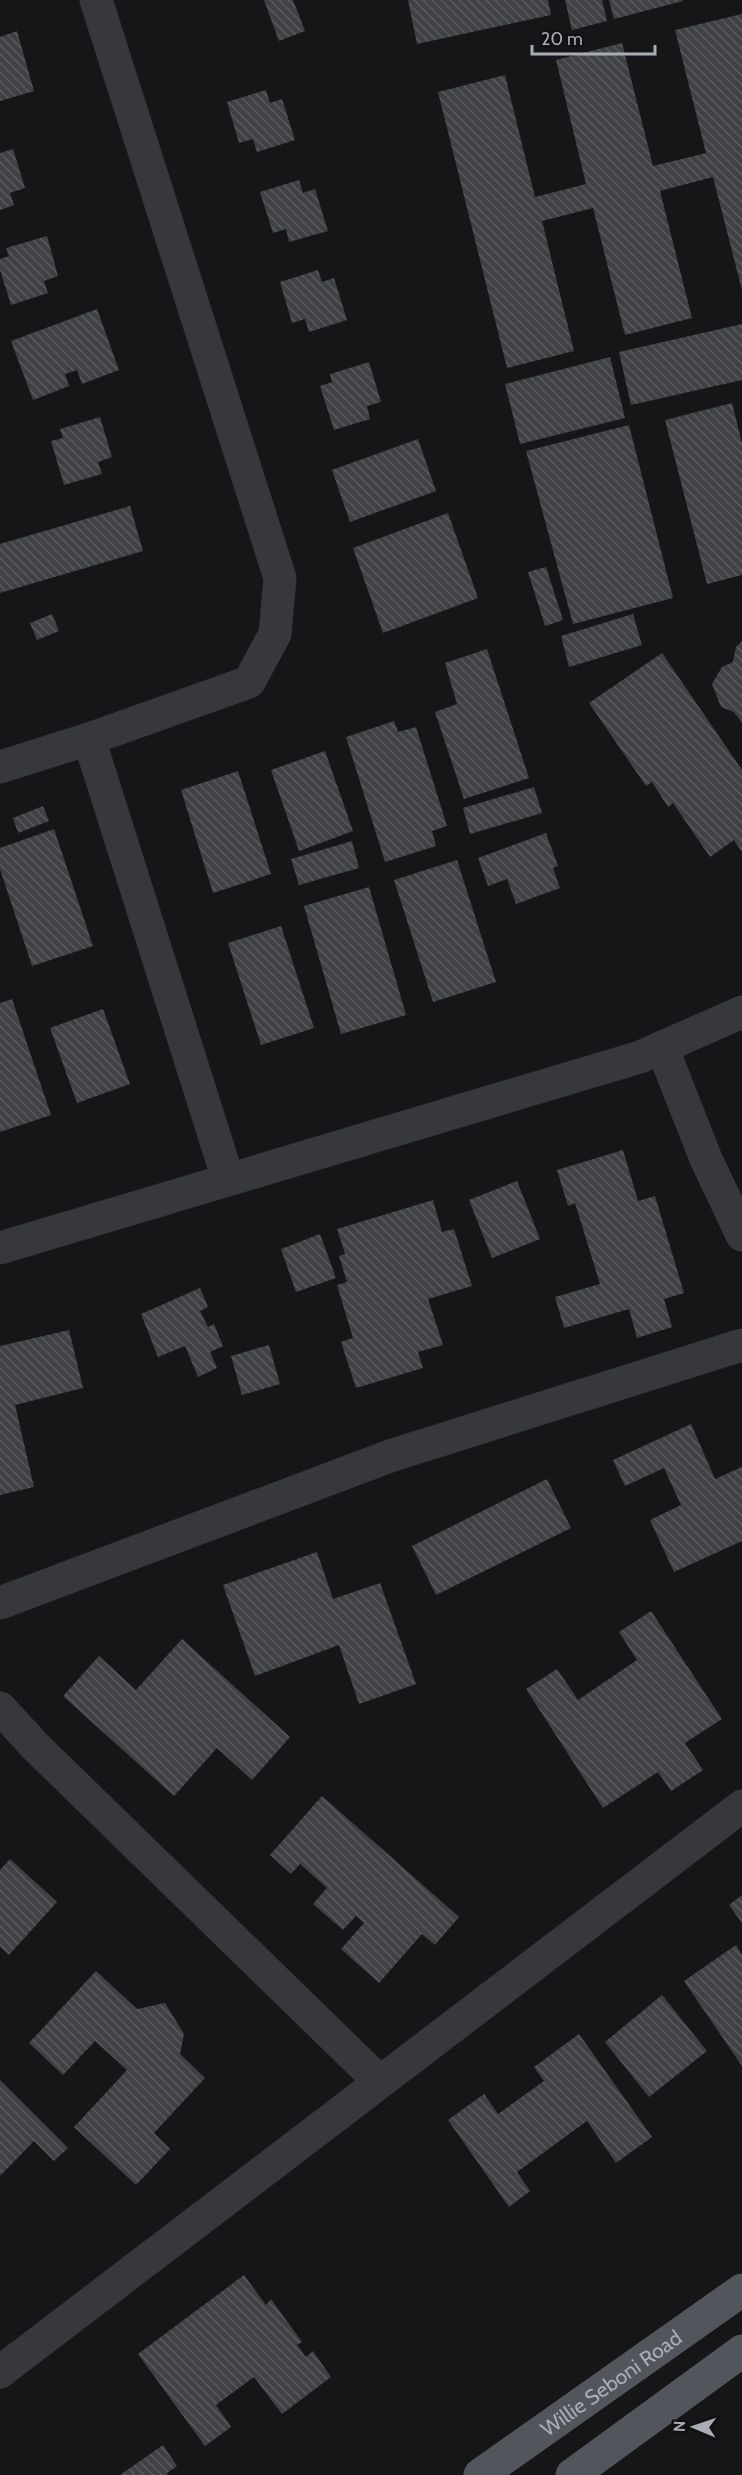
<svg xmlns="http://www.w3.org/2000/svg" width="742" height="2475" font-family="Cabin,sans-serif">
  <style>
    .building { fill: url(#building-back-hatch) }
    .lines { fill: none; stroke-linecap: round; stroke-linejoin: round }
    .street { stroke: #37383d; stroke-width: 33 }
    .primary { stroke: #53555c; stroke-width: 33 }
    .labels { text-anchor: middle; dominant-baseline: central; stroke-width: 4.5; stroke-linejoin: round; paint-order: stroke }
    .street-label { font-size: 21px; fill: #a8adb8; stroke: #111113 }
  </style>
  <defs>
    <pattern id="building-back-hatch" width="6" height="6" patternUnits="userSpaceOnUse" patternTransform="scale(1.5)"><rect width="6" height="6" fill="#404145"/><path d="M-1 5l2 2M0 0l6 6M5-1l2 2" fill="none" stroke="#595a5e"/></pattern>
  </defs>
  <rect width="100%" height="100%" fill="#161618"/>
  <!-- building -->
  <g class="building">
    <polygon points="264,0 293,0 305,31 279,41"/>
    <polygon points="408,0 548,0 551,15 417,44"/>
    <polygon points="565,0 602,0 607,21 572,30"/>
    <polygon points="609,0 683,0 683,1 614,19"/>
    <polygon points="742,14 742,290 713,177 660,191 692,318 625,335 593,208 542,221 574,351 507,368 438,92 505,75 535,197 586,184 556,60 622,43 653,166 706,153 675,30"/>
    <polygon points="17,31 34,91 0,101 0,37"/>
    <polygon points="266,90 270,103 282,99 295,140 257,152 253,139 239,143 227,102"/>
    <polygon points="13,149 25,188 10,193 14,205 0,210 0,153"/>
    <polygon points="299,180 303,193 315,189 328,231 289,242 286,229 273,233 260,192"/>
    <polygon points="47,236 58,276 44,281 48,293 11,305 0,270 0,259 9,256 6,248"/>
    <polygon points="318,270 322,282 334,278 347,320 309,332 305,319 292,323 280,282"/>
    <polygon points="97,309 119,370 82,384 77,370 65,374 69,386 33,400 11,341"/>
    <polygon points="742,324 742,380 631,405 619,352"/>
    <polygon points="610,357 625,418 520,444 505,384"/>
    <polygon points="369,362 381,402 367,406 370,419 334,430 320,386 332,382 330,374"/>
    <polygon points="732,403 742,443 742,575 707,584 665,420"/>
    <polygon points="100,417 112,457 98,462 102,474 64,485 51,441 63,438 60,429"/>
    <polygon points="629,425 673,598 573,624 526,451"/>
    <polygon points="418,439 436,491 350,522 332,470"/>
    <polygon points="130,506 143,551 0,593 0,544"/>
    <polygon points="448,513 478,598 383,633 353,548"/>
    <polygon points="546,567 563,620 545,626 528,572"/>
    <polygon points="52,614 59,631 37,640 30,623"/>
    <polygon points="633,614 642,645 569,667 561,636"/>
    <polygon points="742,641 742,723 734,712 721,707 712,684 722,667 733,662 736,647"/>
    <polygon points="487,649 529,778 464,799 435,712 457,704 445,663"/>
    <polygon points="662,653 742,770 742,852 734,840 710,857 673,803 668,807 652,782 646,786 589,703"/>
    <polygon points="394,721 398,732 416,727 447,826 432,831 436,846 385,862 346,737"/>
    <polygon points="325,751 353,831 299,851 271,770"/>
    <polygon points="238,771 271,874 213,893 181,790"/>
    <polygon points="534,787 542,813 470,834 463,808"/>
    <polygon points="43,806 49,821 18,833 13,818"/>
    <polygon points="54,829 93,946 32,966 0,869 0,848"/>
    <polygon points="546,833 558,866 553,868 560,888 516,904 507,879 488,886 478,858"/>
    <polygon points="352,841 359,868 299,885 291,859"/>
    <polygon points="457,860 496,982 433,1002 394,880"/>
    <polygon points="369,887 406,1015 341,1034 304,906"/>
    <polygon points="281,926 314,1028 261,1045 228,943"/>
    <polygon points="12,999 51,1115 0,1132 0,1003"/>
    <polygon points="103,1009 130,1084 77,1103 50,1028"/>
    <polygon points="623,1150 638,1201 655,1196 684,1293 664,1299 672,1327 637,1338 629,1309 564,1328 555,1297 600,1284 575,1203 568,1206 557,1170"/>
    <polygon points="517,1181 540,1239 492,1258 469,1200"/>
    <polygon points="433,1200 442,1232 454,1229 472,1286 428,1299 443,1345 418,1352 423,1368 356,1388 341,1342 353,1338 337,1285 347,1282 339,1256 345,1254 337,1229"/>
    <polygon points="320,1234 336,1278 296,1292 281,1249"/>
    <polygon points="200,1288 208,1307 200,1311 208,1327 214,1324 223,1346 210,1352 217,1368 198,1377 185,1346 158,1357 141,1314"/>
    <polygon points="69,1330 83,1388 15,1405 34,1487 0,1495 0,1346"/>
    <polygon points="269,1345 280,1384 242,1395 231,1356"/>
    <polygon points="691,1424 715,1479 742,1467 742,1541 674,1572 650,1520 681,1505 664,1468 625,1486 613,1460"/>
    <polygon points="547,1479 571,1528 436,1595 412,1546"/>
    <polygon points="317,1552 333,1599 380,1583 416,1684 359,1704 339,1645 255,1676 223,1585"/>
    <polygon points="651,1611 722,1719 685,1743 703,1770 671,1791 658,1772 603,1808 526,1689 557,1669 578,1700 637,1660 619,1632"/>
    <polygon points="182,1639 290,1737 252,1780 217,1748 174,1796 63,1696 99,1656 136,1690"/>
    <polygon points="322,1796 459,1917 435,1945 422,1934 379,1983 341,1949 364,1923 356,1916 343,1930 313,1904 327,1888 300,1864 291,1874 270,1855"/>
    <polygon points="10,1859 57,1902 9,1955 0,1947 0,1870"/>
    <polygon points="742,1895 742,1923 729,1905"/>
    <polygon points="736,1945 742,1955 742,2066 684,1981"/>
    <polygon points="96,1971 137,2009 165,2003 184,2034 180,2054 205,2078 154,2133 170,2149 136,2185 74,2127 127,2070 95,2041 63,2075 29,2043"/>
    <polygon points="662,1995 707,2051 649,2097 605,2042"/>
    <polygon points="579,2034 652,2137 616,2163 587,2121 517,2172 530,2191 509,2207 448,2120 484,2094 498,2114 544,2081 534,2067"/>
    <polygon points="0,2080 68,2148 54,2161 34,2141 0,2176"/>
    <polygon points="244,2275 266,2305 271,2299 302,2342 297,2345 306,2357 313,2351 331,2377 282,2414 254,2377 216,2405 231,2427 205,2446 138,2354"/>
    <polygon points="163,2445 177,2466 167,2473 168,2475 120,2475"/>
  </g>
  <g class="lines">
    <!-- street -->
    <g class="street">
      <polyline points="89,739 228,1179"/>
      <polyline points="0,767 89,739 249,682 275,634 280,578 96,0"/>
      <polyline points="662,1047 706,1159 742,1235"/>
      <polyline points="0,1248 640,1057 742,1012"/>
      <polyline points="0,1603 390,1456 742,1345"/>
      <polyline points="0,1708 35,1746 379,2081"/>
      <polyline points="0,2372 742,1806"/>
    </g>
    <!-- primary -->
    <g class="primary">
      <path id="s1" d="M 480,2475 L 742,2290"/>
      <polyline points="572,2475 742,2351"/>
    </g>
  </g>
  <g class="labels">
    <!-- street labels -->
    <g class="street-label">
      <text stroke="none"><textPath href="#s1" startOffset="160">Willie Seboni Road</textPath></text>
    </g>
  </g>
  <!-- north arrow -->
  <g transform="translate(694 2427) rotate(272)" stroke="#111113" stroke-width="4.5" paint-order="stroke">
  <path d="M0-4.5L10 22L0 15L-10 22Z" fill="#a8adb8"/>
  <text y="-9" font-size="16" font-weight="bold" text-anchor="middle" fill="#a8adb8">N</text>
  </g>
  <!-- scale -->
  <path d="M532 45v9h123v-9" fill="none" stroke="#a8adb8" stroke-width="3"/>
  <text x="541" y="45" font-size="18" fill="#a8adb8" stroke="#111113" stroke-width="4.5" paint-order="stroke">20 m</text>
</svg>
